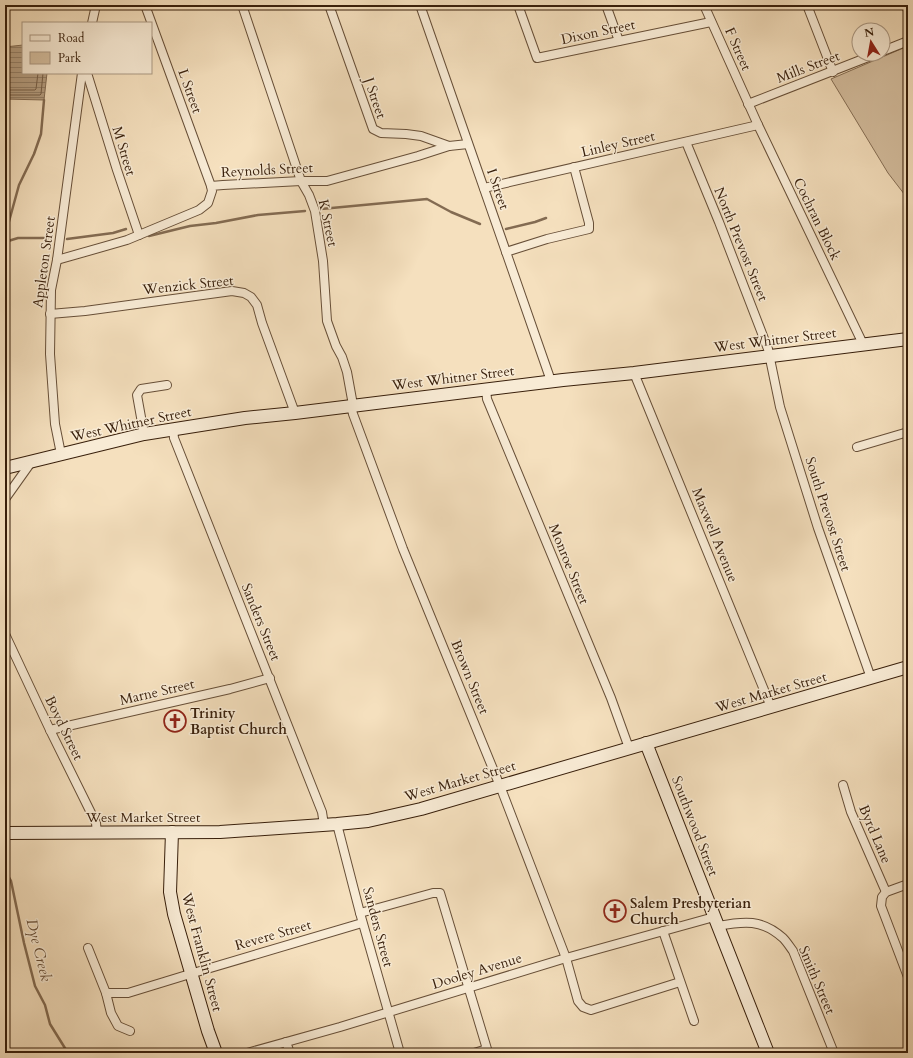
<svg xmlns="http://www.w3.org/2000/svg" width="913" height="1058" font-family="Cardo,serif">
  <style>
    .park { fill: #d5bfa0; stroke: #866f56 }
    .water { fill: url(#water-rules); stroke: #836b52 }
    .lines { fill: none; stroke-linecap: round; stroke-linejoin: round }
    .shore { stroke: #765e46; stroke-width: 1 }
    .stream { stroke: #836b52; stroke-width: 2.5 }
    .street-casing { stroke: #674f38; stroke-width: 10 }
    .secondary-casing { stroke: #381f0b; stroke-width: 14 }
    .street { stroke: #f8ebd5; stroke-width: 8 }
    .secondary { stroke: #f8ebd5; stroke-width: 12 }
    .labels { text-anchor: middle; dominant-baseline: central; stroke-width: 3; stroke-linejoin: round; paint-order: stroke }
    .street-label { font-size: 14px; fill: #381f0b; stroke: #f8ebd5 }
    .poi-label { font-size: 14px; font-weight: bold; fill: #381f0b; stroke: #f8ebd5; text-anchor: start }
    .water-label { font-size: 15px; font-style: italic; fill: #644b34; stroke: #f8ebd5 }
  </style>
  <defs>
    <pattern id="water-rules" width="6" height="5" patternUnits="userSpaceOnUse"><rect width="6" height="5" fill="#b59e81"/><path d="M0 2.5h6" fill="none" stroke="#948068"/></pattern>
  </defs>
  <rect width="100%" height="100%" fill="#f5e0be"/>
  <filter id="stains"><feTurbulence type="fractalNoise" baseFrequency=".005" numOctaves="4"/><feColorMatrix values="0 0 0 0 .2 0 0 0 0 .09 0 0 0 0 .02 0 0 0 .5 -.17"/></filter>
  <radialGradient id="worn" r=".72"><stop offset=".6" stop-color="#630" stop-opacity="0"/><stop offset="1" stop-color="#630" stop-opacity=".3"/></radialGradient>
  <!-- park -->
  <polygon class="park" points="908,46 908,199 888,173 831,79"/>
  <!-- water -->
  <polygon class="water" points="23,45 23,73 47,73 44,100 5,99 5,47"/>
  <g class="lines">
    <!-- shore -->
    <g class="shore">
      <polyline points="5,90 35,90 36,89 38,73"/>
      <polyline points="5,95 40,95 41,94 43,73"/>
    </g>
    <!-- stream -->
    <g class="stream">
      <polyline points="321,209 427,199 451,212 480,224"/>
      <polyline points="506,229 535,222 546,218"/>
      <polyline points="5,236 19,185 34,154 41,134 44,100"/>
      <polyline points="149,236 190,226 216,223 258,215 305,211"/>
      <polyline points="67,239 113,233 126,229"/>
      <polyline points="5,242 18,238 50,238"/>
      <polyline points="5,871 11,881 24,943 35,986 45,1005 50,1024 68,1053"/>
    </g>
    <!-- street casing -->
    <g class="street-casing">
      <g id="street">
        <polyline points="145,5 211,186"/>
        <polyline points="242,5 301,181 309,195 315,211 323,261 327,321 336,346 342,357 347,372 353,405"/>
        <polyline points="329,5 373,129 381,133 406,134 421,136 449,146 468,144"/>
        <polyline points="420,5 551,381"/>
        <polyline points="518,5 537,58 711,22"/>
        <polyline points="606,5 619,41"/>
        <polyline points="704,5 758,125 863,344"/>
        <polyline points="807,5 833,72"/>
        <polyline points="906,5 908,11"/>
        <polyline points="92,23 96,5"/>
        <polyline points="883,51 908,41"/>
        <polyline points="87,73 117,170 139,235"/>
        <polyline points="748,104 876,54"/>
        <polyline points="686,142 719,222 768,349 780,407 818,528 871,678"/>
        <polyline points="484,188 758,125"/>
        <polyline points="506,252 547,239 589,229 589,223 574,167"/>
        <polyline points="57,260 127,240 199,210 208,203 212,191 211,186 223,185 301,181 327,181 418,156 449,146"/>
        <polyline points="50,314 85,311 232,291 244,293 251,297 257,305 262,323 295,413"/>
        <polyline points="634,373 771,707"/>
        <polyline points="486,389 487,399 611,698 629,748"/>
        <polyline points="351,406 353,414 403,549 502,791 566,958 578,1001 583,1007 591,1010 680,982"/>
        <polyline points="173,429 174,438 322,812 324,825"/>
        <polyline points="144,434 137,395 141,389 167,385"/>
        <polyline points="857,447 908,432"/>
        <polyline points="61,454 55,424 50,354 51,290 57,260 82,73"/>
        <polyline points="5,499 32,461"/>
        <polyline points="5,634 50,730 96,823 97,833"/>
        <polyline points="50,730 230,689 270,678"/>
        <polyline points="843,785 851,812 886,892"/>
        <polyline points="337,824 360,913 400,1053"/>
        <polyline points="908,884 886,892 882,897 881,906 908,977"/>
        <polyline points="360,913 433,893 440,893 487,1049 474,1053"/>
        <path d="M 718,926 C 744,921 762,919 783,938 C 787,942 790,947 793,951 L 834,1053"/>
        <polyline points="663,931 694,1021"/>
        <polyline points="88,948 106,993 111,1013 118,1026 130,1031"/>
        <polyline points="106,993 128,993 190,974 362,923"/>
        <polyline points="286,1042 290,1053"/>
        <polyline points="247,1053 340,1027 566,958 714,917"/>
      </g>
    </g>
    <!-- secondary casing -->
    <g class="secondary-casing">
      <g id="secondary">
        <polyline points="5,468 144,434 245,418 295,413 563,380 634,373 908,339"/>
        <polyline points="646,743 768,1053"/>
        <polyline points="172,832 170,892 174,914 208,1031 216,1053"/>
        <polyline points="5,833 220,832 337,824 368,821 421,809 908,667"/>
      </g>
    </g>
    <!-- street -->
    <use href="#street" class="street"/>
    <!-- secondary -->
    <use href="#secondary" class="secondary"/>
  </g>
  <!-- icons -->
  <defs>
    <g id="church-ring" transform="scale(1.15)"><circle r="9.5" fill="#f8ebd5" stroke="#8f2418" stroke-width="1.5"/><path d="M-1.2-6h2.4v3.5h3.3v2.4h-3.3V6h-2.4V-.1h-3.3v-2.4h3.3Z" fill="#8f2418"/></g>
  </defs>
  <g fill-rule="evenodd">
    <use href="#church-ring" x="175" y="721"/>
    <use href="#church-ring" x="615" y="911"/>
  </g>
  <g class="labels">
    <!-- street labels -->
    <g class="street-label">
      <text transform="translate(598 32) rotate(-12)">Dixon Street</text>
      <text transform="translate(738 49) rotate(66)">F Street</text>
      <text transform="translate(808 67) rotate(-21)">Mills Street</text>
      <text transform="translate(190 91) rotate(70)">L Street</text>
      <text transform="translate(375 98) rotate(71)">J Street</text>
      <text transform="translate(618 144) rotate(-13)">Linley Street</text>
      <text transform="translate(124 151) rotate(73)">M Street</text>
      <text transform="translate(267 170) rotate(-3)">Reynolds Street</text>
      <text transform="translate(498 189) rotate(71)">I Street</text>
      <text transform="translate(817 219) rotate(64)">Cochran Block</text>
      <text transform="translate(328 223) rotate(78)">K Street</text>
      <text transform="translate(741 244) rotate(68)">North Prevost Street</text>
      <text transform="translate(44 262) rotate(-82)">Appleton Street</text>
      <text transform="translate(188 285) rotate(-6)">Wenzick Street</text>
      <text transform="translate(775 340) rotate(-7)">West Whitner Street</text>
      <text transform="translate(453 378) rotate(-7)">West Whitner Street</text>
      <text transform="translate(131 424) rotate(-12)">West Whitner Street</text>
      <text transform="translate(828 514) rotate(72)">South Prevost Street</text>
      <text transform="translate(715 535) rotate(68)">Maxwell Avenue</text>
      <text transform="translate(569 564) rotate(68)">Monroe Street</text>
      <text transform="translate(261 622) rotate(68)">Sanders Street</text>
      <text transform="translate(470 677) rotate(68)">Brown Street</text>
      <text transform="translate(157 692) rotate(-13)">Marne Street</text>
      <text transform="translate(771 692) rotate(-16)">West Market Street</text>
      <text transform="translate(64 728) rotate(64)">Boyd Street</text>
      <text transform="translate(460 781) rotate(-16)">West Market Street</text>
      <text x="143" y="817">West Market Street</text>
      <text transform="translate(695 826) rotate(69)">Southwood Street</text>
      <text transform="translate(875 834) rotate(67)">Byrd Lane</text>
      <text transform="translate(378 927) rotate(75)">Sanders Street</text>
      <text transform="translate(273 935) rotate(-16)">Revere Street</text>
      <text transform="translate(202 952) rotate(75)">West Franklin Street</text>
      <text transform="translate(477 971) rotate(-17)">Dooley Avenue</text>
      <text transform="translate(817 980) rotate(67)">Smith Street</text>
    </g>
    <!-- poi labels -->
    <g class="poi-label">
      <text x="190" y="713">Trinity<tspan x="190" dy="16">Baptist Church</tspan></text>
      <text x="630" y="903">Salem Presbyterian<tspan x="630" dy="16">Church</tspan></text>
    </g>
    <!-- water labels -->
    <g class="water-label">
      <text transform="translate(39 950) rotate(76)">Dye Creek</text>
    </g>
  </g>
  <!-- margin -->
  <rect width="913" height="1058" fill="none" stroke="#f5e0be" stroke-width="20"/>
  <rect x="6" y="6" width="901" height="1046" fill="none" stroke="#381f0b" stroke-width="2"/>
  <rect x="10" y="10" width="893" height="1038" fill="none" stroke="#381f0b"/>
  <!-- legend -->
  <rect x="22" y="22" width="130" height="52" fill="#f8ebd5" stroke="#ab9984"/>
  <rect x="30" y="35" width="20" height="6" fill="#f8ebd5" stroke="#ab9984"/>
  <text x="58" y="42" font-size="12" fill="#381f0b">Road</text>
  <rect x="30" y="52" width="20" height="12" fill="#d5bfa0" stroke="#ab9984"/>
  <text x="58" y="62" font-size="12" fill="#381f0b">Park</text>
  <!-- north arrow -->
  <g transform="translate(871 42) rotate(349)"><circle r="19" fill="#f8ebd5" stroke="#ab9984"/>
  <path d="M0-3L7 15L0 10L-7 15Z" fill="#8f2418"/>
  <text y="-6" font-size="11" font-weight="bold" text-anchor="middle" fill="#381f0b">N</text>
  </g>
  <rect width="100%" height="100%" filter="url(#stains)"/>
  <rect width="100%" height="100%" fill="url(#worn)"/>
</svg>
